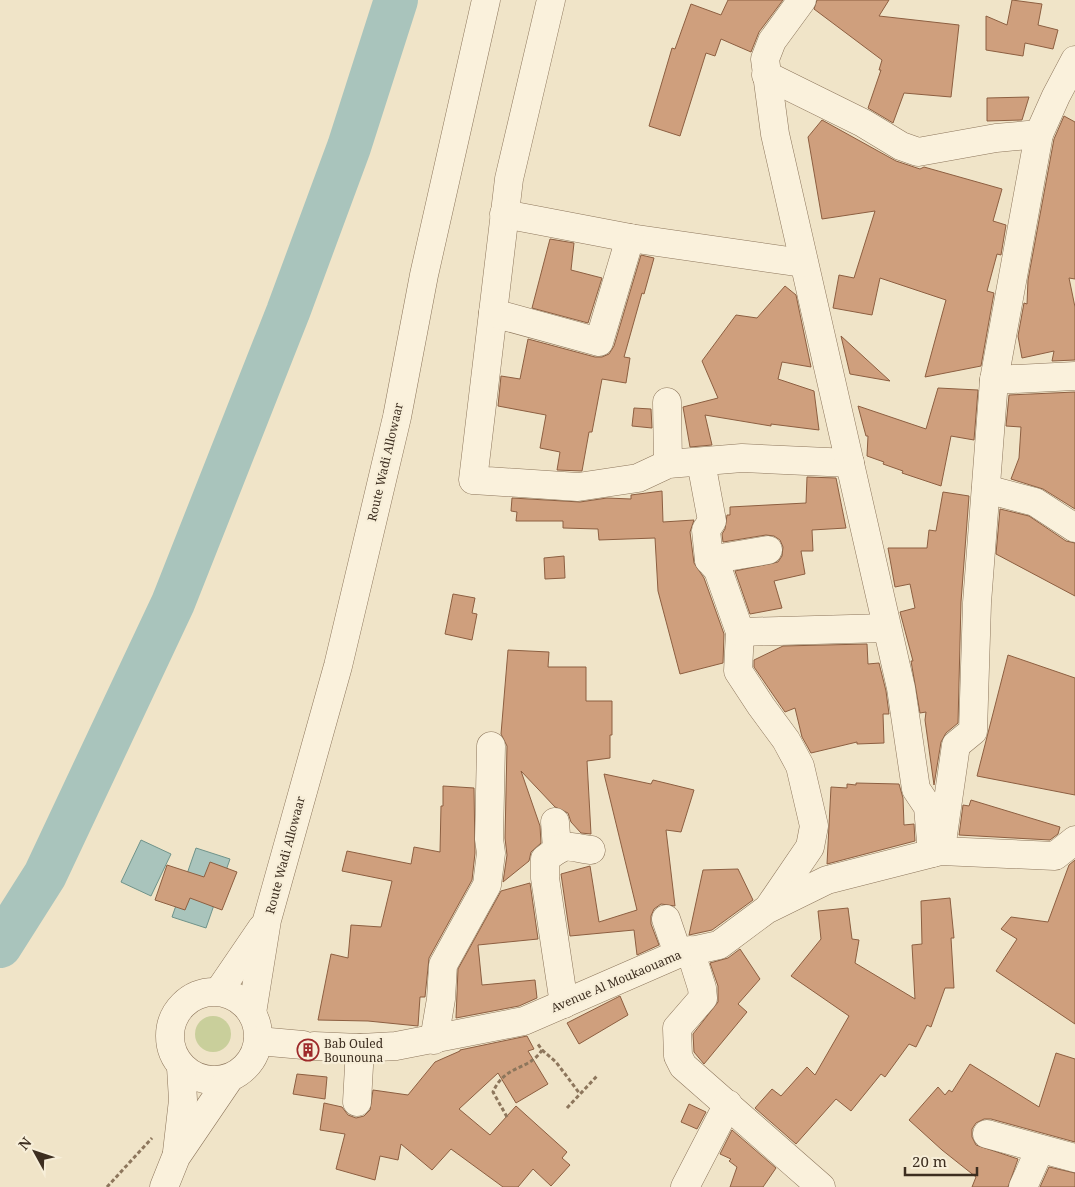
<svg xmlns="http://www.w3.org/2000/svg" width="1075" height="1187" font-family="'Noto Serif',serif">
  <style>
    .green { fill: #c9cf9b }
    .water { fill: #a9c4bc; stroke: #6f938a }
    .lines { fill: none; stroke-linecap: round; stroke-linejoin: round }
    .river { stroke: #a9c4bc; stroke-width: 44 }
    .building { fill: #cf9f7d; stroke: #8d5f41 }
    .minor-casing { stroke: #8d765c; stroke-width: 29 }
    .path { stroke: #8d765c; stroke-width: 3; stroke-dasharray: 4 2.5; stroke-linecap: butt }
    .minor { stroke: #faf1dc; stroke-width: 28 }
    .labels { text-anchor: middle; dominant-baseline: central; stroke-width: 4.5; stroke-linejoin: round; paint-order: stroke }
    .street-label { font-size: 12px; fill: #3d2e20; stroke: #f7eed8 }
    .poi-label { font-size: 12px; fill: #3d2e20; stroke: #f7eed8; text-anchor: start }
  </style>
  <rect width="100%" height="100%" fill="#f0e4c8"/>
  <!-- green -->
  <circle class="green" cx="213" cy="1034" r="18"/>
  <!-- water -->
  <g class="water">
    <polygon points="141,840 171,854 151,896 121,882"/>
    <polygon points="196,848 230,859 206,928 172,917"/>
  </g>
  <g class="lines">
    <!-- river -->
    <polyline class="river" points="0,946 45,875 173,603 288,312 349,147 396,0"/>
  </g>
  <!-- building -->
  <g class="building">
    <polygon points="728,0 783,0 759,32 751,52 721,39 715,56 706,53 680,136 649,126 672,48 675,49 691,4 721,15"/>
    <polygon points="817,0 889,0 879,16 959,25 951,97 904,93 893,123 868,108 881,70 879,70 882,60 814,9"/>
    <polygon points="1012,0 1042,4 1038,25 1058,30 1053,49 1025,43 1023,56 986,50 986,16 1007,25"/>
    <polygon points="1029,97 1022,120 987,121 987,98"/>
    <polygon points="1064,116 1075,122 1075,279 1069,278 1075,307 1075,360 1052,361 1054,351 1022,358 1018,336 1024,303 1027,304 1028,280 1054,139"/>
    <polygon points="822,120 896,161 920,169 924,167 1002,189 993,221 1006,225 1001,255 997,254 987,291 994,293 981,366 925,377 946,300 880,278 872,315 833,308 839,275 854,278 875,211 822,219 808,137"/>
    <polygon points="550,239 574,243 571,270 602,278 588,323 532,308"/>
    <polygon points="641,255 654,258 644,294 642,293 624,357 630,358 626,383 602,379 592,432 589,432 582,471 557,470 560,452 540,448 546,415 498,406 501,376 520,379 528,339 595,357 602,357 609,354 614,346"/>
    <polygon points="785,286 796,295 811,367 782,362 778,379 814,391 819,430 771,424 771,426 705,415 712,445 690,447 683,407 718,398 702,361 736,315 757,318"/>
    <polygon points="841,336 890,381 850,374"/>
    <polygon points="938,388 978,390 974,440 951,436 941,486 902,473 903,471 883,464 884,462 867,456 868,436 866,436 858,406 926,429"/>
    <polygon points="1075,392 1075,509 1043,489 1011,479 1019,458 1021,427 1006,426 1009,395"/>
    <polygon points="634,408 651,409 652,428 632,426"/>
    <polygon points="807,477 836,478 846,528 812,530 813,551 801,551 805,574 774,581 782,608 750,614 735,571 778,562 782,556 783,547 780,540 774,536 766,535 723,542 722,534 725,529 727,515 730,515 730,507 806,503"/>
    <polygon points="662,491 663,522 694,520 690,532 694,563 704,578 724,634 723,663 680,674 658,591 655,538 599,540 598,529 563,528 563,521 516,521 517,512 511,511 512,498 580,502 607,498 631,499 631,495"/>
    <polygon points="943,492 969,496 961,602 958,723 946,733 941,742 934,785 925,720 926,712 920,713 911,661 913,661 900,612 915,608 910,584 895,587 888,548 927,548 929,530 936,531"/>
    <polygon points="1000,509 1029,516 1066,541 1075,543 1075,596 996,554"/>
    <polygon points="564,556 565,578 545,579 544,558"/>
    <polygon points="453,594 475,598 472,613 477,614 472,640 445,634"/>
    <polygon points="867,644 868,664 879,663 886,691 889,714 883,714 884,743 857,744 857,742 811,753 802,737 795,708 785,712 754,667 754,660 783,646"/>
    <polygon points="508,650 549,652 548,667 586,667 586,701 612,701 612,735 610,735 610,758 587,761 591,834 581,833 571,822 568,813 555,807 521,771 540,826 541,843 531,852 529,861 503,882 507,855 505,838 507,746 501,734"/>
    <polygon points="1008,655 1075,678 1075,795 977,776"/>
    <polygon points="604,774 651,784 653,780 694,790 681,832 666,830 675,906 661,904 654,909 651,916 651,924 659,945 637,955 634,930 570,936 561,874 590,866 599,922 637,910"/>
    <polygon points="856,783 899,784 903,798 904,825 914,824 915,841 827,864 831,787 847,788 847,784 856,785"/>
    <polygon points="443,786 474,788 475,853 472,880 429,958 425,997 420,997 418,1026 368,1021 318,1020 331,954 348,958 351,925 381,927 392,881 342,871 347,851 411,864 414,847 440,852 441,806 443,806"/>
    <polygon points="971,800 1060,827 1058,834 1050,840 959,835 963,805 969,806"/>
    <polygon points="1075,860 1075,1024 996,971 1017,939 1001,929 1011,917 1048,922 1069,865"/>
    <polygon points="210,862 237,872 222,910 190,898 185,910 155,900 167,865 204,877"/>
    <polygon points="738,869 753,900 712,930 689,935 703,870"/>
    <polygon points="530,883 538,939 478,945 482,985 535,980 537,998 519,1006 456,1018 458,969 501,891"/>
    <polygon points="950,898 954,938 951,938 954,988 945,988 931,1027 927,1025 916,1047 909,1044 885,1077 881,1074 851,1111 836,1099 796,1144 755,1108 772,1089 781,1096 807,1067 815,1075 849,1016 791,976 821,939 818,911 848,908 852,939 859,940 855,963 915,999 912,945 922,944 921,901"/>
    <polygon points="740,949 760,979 738,1004 747,1012 704,1064 694,1052 693,1034 718,1002 718,986 710,963 728,958"/>
    <polygon points="620,996 628,1015 579,1044 567,1023"/>
    <polygon points="527,1036 534,1049 528,1051 548,1084 516,1103 498,1073 459,1109 490,1135 516,1106 567,1152 562,1158 570,1165 551,1186 533,1169 518,1187 503,1187 451,1149 432,1170 401,1144 398,1160 380,1156 375,1180 336,1169 345,1134 320,1130 324,1103 342,1107 348,1115 356,1118 364,1116 370,1110 373,1090 408,1095 435,1062 460,1051 460,1050"/>
    <polygon points="1056,1053 1075,1059 1075,1142 991,1119 984,1119 976,1123 972,1129 972,1137 976,1145 1018,1159 1008,1187 972,1187 976,1177 942,1150 909,1120 938,1087 945,1095 949,1090 952,1092 970,1064 1039,1107"/>
    <polygon points="297,1074 327,1077 325,1099 293,1094"/>
    <polygon points="689,1104 706,1112 697,1129 681,1122"/>
    <polygon points="732,1130 776,1168 763,1187 730,1187 737,1167 729,1161 731,1159 720,1154"/>
    <polygon points="1049,1167 1075,1173 1075,1187 1040,1187"/>
  </g>
  <g class="lines">
    <!-- minor casing -->
    <g class="minor-casing">
      <g id="minor">
        <polyline points="551,0 509,179 473,480 578,487 638,478 668,464 742,458 850,463"/>
        <polyline points="802,0 772,41 765,59 775,134 901,688 916,789 928,807 932,853"/>
        <polyline points="766,75 863,123 901,146 918,152 996,138 1039,134"/>
        <polyline points="504,214 630,238 803,263"/>
        <polyline points="493,313 599,342 630,238"/>
        <polyline points="994,380 1075,376"/>
        <polyline points="667,402 668,464"/>
        <polyline points="701,462 712,521 706,530 709,560 718,570 740,632 738,671 761,706 786,740 800,766 814,826 810,847 769,907"/>
        <polyline points="986,489 1035,502 1075,528"/>
        <polyline points="709,560 768,550"/>
        <polyline points="740,632 886,628"/>
        <polyline points="555,822 557,849"/>
        <polyline points="942,842 956,745 973,731 977,603 994,380 1039,134 1056,96 1075,60"/>
        <polyline points="666,919 678,954"/>
        <polyline points="690,950 702,988 703,998 677,1028 678,1056 683,1066 821,1187"/>
        <polyline points="219,991 262,928"/>
        <circle cx="214" cy="1036" r="44"/>
        <path d="M 564,1004 L 545,878 L 545,859 C 568,841 565,847 591,850"/>
        <polyline points="252,1013 267,920 338,666 397,417 424,275 486,0"/>
        <polyline points="434,1040 441,999 443,965 487,885 491,853 489,839 491,746"/>
        <polyline points="258,1041 303,1045"/>
        <polyline points="314,1046 360,1048 396,1046 524,1021 678,954 719,945 766,910 827,880 941,851 1055,856 1075,840"/>
        <polyline points="357,1102 360,1048"/>
        <polyline points="987,1134 1075,1158"/>
        <polyline points="177,1152 183,1100 181,1067"/>
        <polyline points="164,1187 176,1157 229,1079"/>
        <polyline points="685,1187 728,1104"/>
        <polyline points="1023,1187 1040,1149"/>
      </g>
    </g>
    <!-- path -->
    <g class="path">
      <polyline points="542,1050 556,1062 580,1094"/>
      <polyline points="567,1108 597,1076"/>
      <path d="M 507,1117 L 493,1092 C 505,1064 529,1071 542,1050 L 537,1043"/>
      <polyline points="107,1187 152,1138"/>
    </g>
    <!-- minor -->
    <use href="#minor" class="minor"/>
  </g>
  <!-- icons -->
  <defs>
    <g id="building-ring" transform="scale(1.125)"><circle r="9.5" fill="#f7eed8" stroke="#9e2a2b" stroke-width="1.5"/><path d="M-4-6H4V6H1V3H-1V6H-4ZM-2.5-4.3h1.7v1.8h-1.7ZM.8-4.3h1.7v1.8H.8ZM-2.5-1h1.7V.8h-1.7ZM.8-1h1.7V.8H.8Z" fill="#9e2a2b"/></g>
  </defs>
  <g fill-rule="evenodd">
    <use href="#building-ring" x="308" y="1050"/>
  </g>
  <g class="labels">
    <!-- street labels -->
    <g class="street-label">
      <text transform="translate(385 462) rotate(-77)">Route Wadi Allowaar</text>
      <text transform="translate(285 855) rotate(-75)">Route Wadi Allowaar</text>
      <text transform="translate(616 981) rotate(-23)">Avenue Al Moukaouama</text>
    </g>
    <!-- poi labels -->
    <g class="poi-label">
      <text x="324" y="1043">Bab Ouled<tspan x="324" dy="14">Bounouna</tspan></text>
    </g>
  </g>
  <!-- north arrow -->
  <g transform="translate(35 1152) rotate(310)" stroke="#f7eed8" stroke-width="4" paint-order="stroke">
  <path d="M0-4L9 19L0 12L-9 19Z" fill="#3d2e20"/>
  <text y="-8" font-size="14" font-weight="bold" text-anchor="middle" fill="#3d2e20">N</text>
  </g>
  <!-- scale -->
  <path d="M905 1167v8h72v-8" fill="none" stroke="#3d2e20" stroke-width="2.5"/>
  <text x="912" y="1167" font-size="15" fill="#3d2e20" stroke="#f7eed8" stroke-width="4" paint-order="stroke">20 m</text>
</svg>
